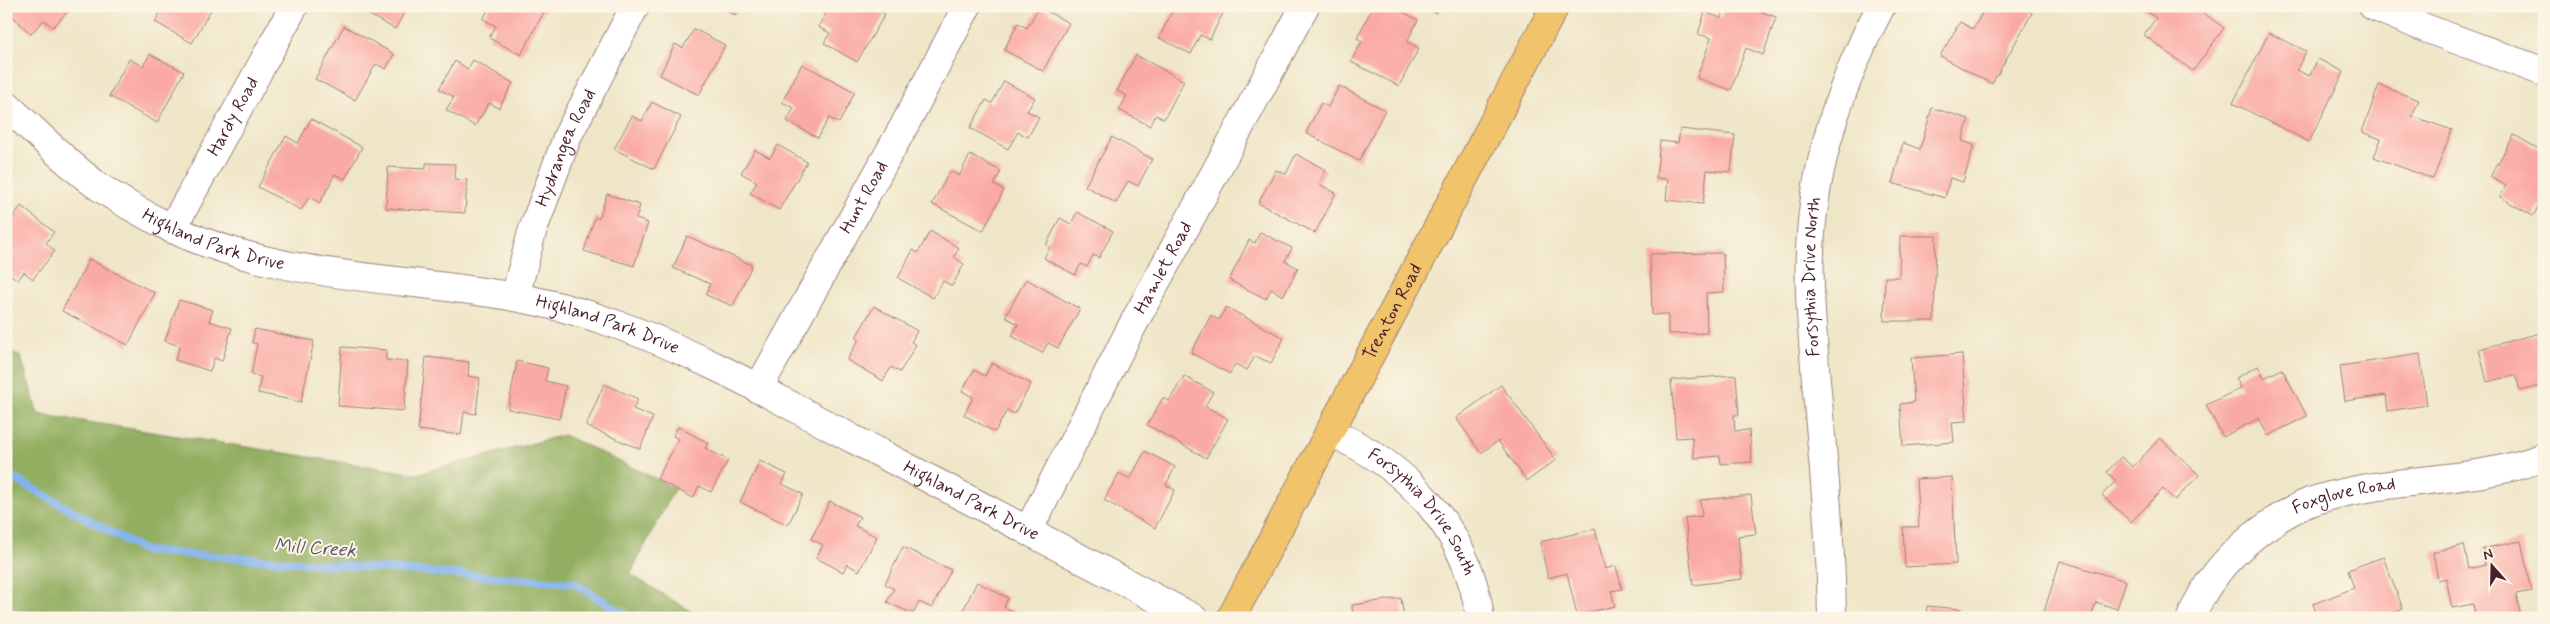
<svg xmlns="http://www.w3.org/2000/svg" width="2550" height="624" font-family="Mynerve,sans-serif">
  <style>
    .forest { fill: #92ae61; stroke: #6e6646 }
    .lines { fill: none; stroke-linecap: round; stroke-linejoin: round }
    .stream { stroke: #84b3ee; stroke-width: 8 }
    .building { fill: #faaaa5 }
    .minor-casing { stroke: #9c827a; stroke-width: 30 }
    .major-casing { stroke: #9c827a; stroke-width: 30 }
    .minor { stroke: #fff; stroke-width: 28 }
    .major { stroke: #f1c36a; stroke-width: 28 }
    .labels { text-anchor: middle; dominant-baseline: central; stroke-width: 4; stroke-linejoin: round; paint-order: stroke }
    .street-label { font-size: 18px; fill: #4a1f2b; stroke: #fcf5e5 }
    .water-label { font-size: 19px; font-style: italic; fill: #5e536f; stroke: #fcf5e5 }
  </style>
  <rect width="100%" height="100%" fill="#fcf5e5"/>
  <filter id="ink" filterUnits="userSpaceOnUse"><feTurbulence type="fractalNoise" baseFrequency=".02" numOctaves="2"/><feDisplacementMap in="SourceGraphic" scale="10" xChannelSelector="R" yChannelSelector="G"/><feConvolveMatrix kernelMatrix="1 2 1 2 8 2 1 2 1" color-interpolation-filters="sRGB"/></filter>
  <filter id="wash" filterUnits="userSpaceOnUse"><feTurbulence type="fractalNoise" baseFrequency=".0096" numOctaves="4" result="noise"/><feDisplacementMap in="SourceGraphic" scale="20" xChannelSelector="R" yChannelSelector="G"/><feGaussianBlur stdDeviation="1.12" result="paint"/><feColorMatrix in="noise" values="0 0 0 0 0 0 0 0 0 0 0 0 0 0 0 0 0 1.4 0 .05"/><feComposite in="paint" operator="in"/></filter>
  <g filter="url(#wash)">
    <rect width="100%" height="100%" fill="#efe6c8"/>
    <!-- forest -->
    <polygon class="forest" points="6,348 21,357 38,414 417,474 564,435 675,488 630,574 702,618 38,618 6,606"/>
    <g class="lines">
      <!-- stream -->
      <polyline class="stream" points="6,474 145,551 574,583 631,618"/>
    </g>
    <g id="blocks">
      <!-- building -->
      <g class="building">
        <polygon points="6,6 73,6 53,27 44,20 31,34 6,10"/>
        <polygon points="163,6 213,6 192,43 155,22"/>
        <polygon points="367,6 408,6 395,29 364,12"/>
        <polygon points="490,6 547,6 521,55 489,38 496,26 483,19"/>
        <polygon points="718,6 740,6 735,15"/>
        <polygon points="830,6 871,6 885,14 857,62 824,43 830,33 818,27"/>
        <polygon points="1175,6 1224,6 1226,7 1210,39 1200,35 1191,54 1159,38"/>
        <polygon points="1373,6 1391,6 1418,20 1407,42 1419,48 1399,86 1351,62 1362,41 1357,38"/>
        <polygon points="1423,6 1439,6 1436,13"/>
        <polygon points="1725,6 1745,6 1776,17 1763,55 1746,48 1731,90 1697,78 1711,38 1698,34 1705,12 1721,18"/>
        <polygon points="1986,6 2020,6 2032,13 1992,84 1940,56 1960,22 1973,29"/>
        <polygon points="2139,6 2194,6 2224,28 2193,71 2144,35 2156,18"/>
        <polygon points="1039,7 1069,23 1043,71 1004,50 1018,23 1027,28"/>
        <polygon points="344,26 394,54 386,69 376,64 355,100 315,79"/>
        <polygon points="694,29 725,45 699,95 660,75 675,44 683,48"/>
        <polygon points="2269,33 2306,51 2297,70 2309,76 2318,59 2344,72 2309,142 2233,103"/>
        <polygon points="150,54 184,72 157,123 109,96 129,59 143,66"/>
        <polygon points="1136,55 1184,81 1164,119 1156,115 1150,126 1119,110 1127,96 1117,91"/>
        <polygon points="473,60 513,83 499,108 489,103 475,126 446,110 454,97 439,89 455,61 468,69"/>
        <polygon points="802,64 855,92 839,123 829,118 818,138 787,121 794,108 782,102"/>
        <polygon points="1004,81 1035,98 1027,111 1039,117 1028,137 1018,132 1008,149 970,128 986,100 992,103"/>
        <polygon points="2379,85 2419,100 2412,116 2452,130 2433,179 2374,157 2381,139 2362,132"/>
        <polygon points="1339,86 1385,110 1359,161 1306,133 1321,103 1328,107"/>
        <polygon points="652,102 681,117 654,169 614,149 632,116 642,121"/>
        <polygon points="1932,108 1969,119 1962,141 1974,145 1963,182 1950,178 1945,198 1892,183 1903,143 1920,149"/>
        <polygon points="311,119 362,147 345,179 335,174 320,203 309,197 301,210 258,187 286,136 298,143"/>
        <polygon points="1680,129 1735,135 1731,172 1707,170 1703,204 1666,200 1668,179 1656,178 1660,141 1678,143"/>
        <polygon points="2514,135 2544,152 2544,162 2541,168 2544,169 2544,209 2539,206 2533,216 2500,197 2506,186 2490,177"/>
        <polygon points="1112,137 1152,159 1138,186 1128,181 1116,203 1085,186"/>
        <polygon points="778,145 807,162 779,210 750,193 757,182 741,173 755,150 770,158"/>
        <polygon points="1296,154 1326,170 1319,184 1336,193 1315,233 1258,203 1276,170 1286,174"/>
        <polygon points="970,155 1001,171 994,185 1004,190 983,231 932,204 950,171 959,176"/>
        <polygon points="426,163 455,164 454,179 467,180 465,213 386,208 388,167 426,169"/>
        <polygon points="607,194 640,205 636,219 648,223 634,266 584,251 595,217 599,219"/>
        <polygon points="21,206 54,232 46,243 55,251 33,279 24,272 18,280 6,271 6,226"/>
        <polygon points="1077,212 1113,231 1099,258 1093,255 1087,267 1081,264 1075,275 1044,258 1050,247 1046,245 1060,218 1071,224"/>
        <polygon points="930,231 959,248 954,257 964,264 952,286 943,281 933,298 898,278 913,250 918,253"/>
        <polygon points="1260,232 1292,248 1285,261 1298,268 1283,296 1271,289 1266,299 1229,280 1249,240 1255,243"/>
        <polygon points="687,236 752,265 733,306 706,295 710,284 673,268"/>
        <polygon points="1900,236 1936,236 1934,321 1884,321 1885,277 1899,277"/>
        <polygon points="1723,253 1724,292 1706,293 1707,333 1668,334 1668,314 1652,315 1650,254"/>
        <polygon points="89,259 155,293 128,345 62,311"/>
        <polygon points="1026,279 1080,309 1058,348 1048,343 1042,353 1012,336 1018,324 1005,317"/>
        <polygon points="179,300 213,310 209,321 232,328 222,361 214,358 210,371 175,360 180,346 165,341"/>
        <polygon points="874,306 917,331 911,342 916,345 900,372 891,367 883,381 847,360 859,339 856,337"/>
        <polygon points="1226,307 1284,338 1271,363 1255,356 1247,370 1235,364 1230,374 1191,353 1211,315 1219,320"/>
        <polygon points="255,329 314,341 301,402 258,393 261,377 251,375 257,344 252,343"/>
        <polygon points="2544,332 2544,385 2520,391 2516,375 2487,382 2479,349"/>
        <polygon points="342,347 386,350 386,360 408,362 404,411 338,406"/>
        <polygon points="1962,354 1967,421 1952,422 1954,442 1903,446 1900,404 1914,402 1911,358"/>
        <polygon points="2420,354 2427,405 2388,411 2386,395 2345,401 2340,366"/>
        <polygon points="426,357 469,362 468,376 480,378 476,414 464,412 461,435 418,430"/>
        <polygon points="517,361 548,368 545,381 566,386 559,419 508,409"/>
        <polygon points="992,363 1031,384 1014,414 1007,410 995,432 964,415 973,397 962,391 974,370 985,376"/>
        <polygon points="2258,366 2264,378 2282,369 2307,416 2268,436 2259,418 2223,437 2206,405 2241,388 2236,378"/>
        <polygon points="1736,375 1739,415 1734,415 1735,431 1749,430 1752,462 1721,464 1720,456 1694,458 1692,437 1676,438 1671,380"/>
        <polygon points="1184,376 1213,392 1205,406 1228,419 1206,458 1147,425 1163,398 1169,401"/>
        <polygon points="604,384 638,399 633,409 653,417 640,449 586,426"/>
        <polygon points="1501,385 1556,460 1527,481 1498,441 1481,453 1456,418"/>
        <polygon points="678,427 708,443 705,448 728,460 711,492 699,486 693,498 657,479 679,439 673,436"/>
        <polygon points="2160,438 2199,475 2175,500 2163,489 2131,522 2102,495 2116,481 2107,472 2121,457 2133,467"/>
        <polygon points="1145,451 1175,467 1166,485 1175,490 1155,528 1104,500 1119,473 1130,479"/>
        <polygon points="760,461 787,474 782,484 803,494 788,525 740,502"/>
        <polygon points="1952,477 1956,564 1905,567 1903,527 1919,527 1916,479"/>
        <polygon points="1751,495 1756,534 1738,536 1742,579 1693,585 1685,518 1702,516 1700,500"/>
        <polygon points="830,501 860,517 855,526 877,537 859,571 847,564 843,572 816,558 823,545 811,539"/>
        <polygon points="1595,529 1605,569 1616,566 1622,589 1611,591 1615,606 1577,615 1567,573 1548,578 1540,542"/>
        <polygon points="2521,541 2531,591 2516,594 2520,613 2493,618 2476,618 2473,604 2452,608 2446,578 2438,580 2433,552 2464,545 2469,569 2485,565 2482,549"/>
        <polygon points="903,547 951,570 932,608 919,602 913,614 887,602 894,589 885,584"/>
        <polygon points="2383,557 2403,609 2379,618 2318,618 2313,604 2354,588 2348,570"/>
        <polygon points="2060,561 2126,581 2117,609 2096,602 2091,618 2042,618"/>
        <polygon points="977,582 1008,598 1004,607 1026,618 959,618"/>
        <polygon points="1401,598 1404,618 1353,618 1352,605"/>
        <polygon points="1927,606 1960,609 1959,618 1926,618"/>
      </g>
    </g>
  </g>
  <g filter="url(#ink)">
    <use href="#blocks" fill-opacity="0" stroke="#9c827a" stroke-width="1"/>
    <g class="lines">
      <!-- minor casing -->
      <g class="minor-casing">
        <g id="minor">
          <polyline points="2373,6 2425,28 2544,72"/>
          <path id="s1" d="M 6,105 C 35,131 64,161 95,184 C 118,200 143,214 169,227 C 269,276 382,276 490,293 C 533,299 577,310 618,325 C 700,354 778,399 855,440 C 968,499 1080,558 1193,618"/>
          <path id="s2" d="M 172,229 L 294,6"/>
          <path id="s3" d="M 515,297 L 532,232 L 568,135 L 635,6"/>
          <path id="s4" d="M 758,389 L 904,126 L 967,6"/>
          <path id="s5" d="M 1329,432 C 1408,465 1469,531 1480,618"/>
          <path id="s6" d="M 1028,531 L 1129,332 L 1305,6"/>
          <path id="s7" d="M 1832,618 C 1831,538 1823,459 1816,380 C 1813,337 1808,294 1810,251 C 1813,166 1841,81 1881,6"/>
          <path id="s8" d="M 2191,618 C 2204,584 2227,557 2255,535 C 2272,522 2289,510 2310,502 C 2385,476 2470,485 2544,457"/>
        </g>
      </g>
      <!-- major casing -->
      <g class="major-casing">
        <g id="major">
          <path id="s9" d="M 1231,618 L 1555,6"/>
        </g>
      </g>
      <!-- minor -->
      <use href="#minor" class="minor"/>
      <!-- major -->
      <use href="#major" class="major"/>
    </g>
  </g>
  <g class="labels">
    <!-- street labels -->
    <g class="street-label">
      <text stroke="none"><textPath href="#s2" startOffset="128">Hardy Road</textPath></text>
      <text stroke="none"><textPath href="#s3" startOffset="158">Hydrangea Road</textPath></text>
      <text stroke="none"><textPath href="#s4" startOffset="219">Hunt Road</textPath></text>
      <text stroke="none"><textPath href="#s1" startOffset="251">Highland Park Drive</textPath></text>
      <text stroke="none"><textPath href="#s6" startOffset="296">Hamlet Road</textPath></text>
      <text stroke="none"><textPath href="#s7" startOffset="342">Forsythia Drive North</textPath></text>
      <text stroke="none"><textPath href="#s9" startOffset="346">Trenton Road</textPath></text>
      <text stroke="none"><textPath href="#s1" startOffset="656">Highland Park Drive</textPath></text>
      <text stroke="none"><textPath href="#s8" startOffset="205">Foxglove Road</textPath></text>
      <text stroke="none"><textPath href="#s1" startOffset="1061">Highland Park Drive</textPath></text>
      <text stroke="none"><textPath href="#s5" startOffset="126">Forsythia Drive South</textPath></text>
    </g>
    <!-- water labels -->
    <g class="water-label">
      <text transform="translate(315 548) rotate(4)">Mill Creek</text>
    </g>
  </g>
  <!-- margin -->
  <rect width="2550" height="624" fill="none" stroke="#fcf5e5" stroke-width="25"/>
  <!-- north arrow -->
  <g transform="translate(2492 566) rotate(340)" stroke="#fcf5e5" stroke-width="4" paint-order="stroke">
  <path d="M0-4L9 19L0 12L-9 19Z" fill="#4a1f2b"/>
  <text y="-8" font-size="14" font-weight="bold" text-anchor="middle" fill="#4a1f2b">N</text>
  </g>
</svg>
